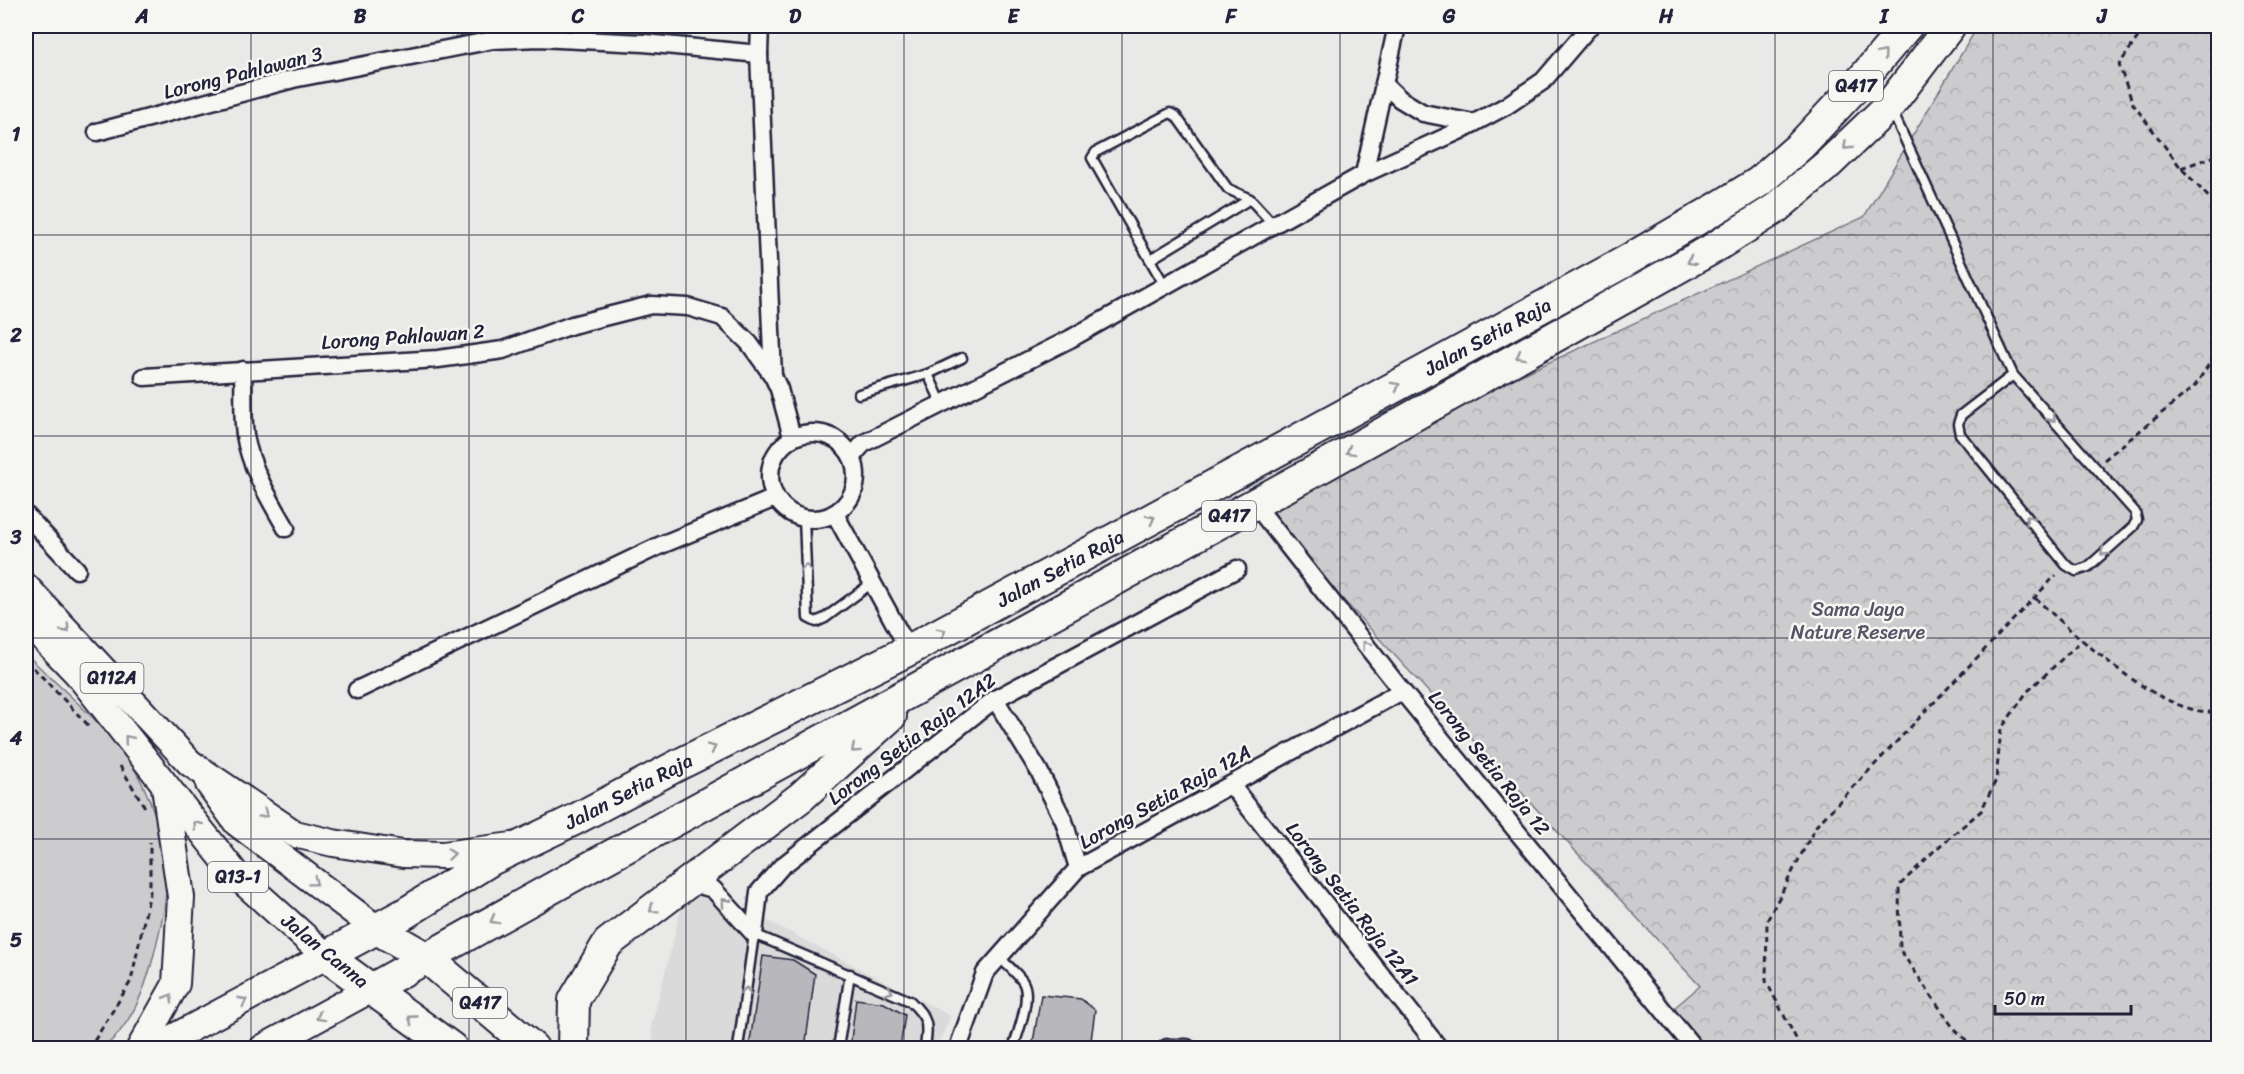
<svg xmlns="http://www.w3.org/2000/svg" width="2244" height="1074" font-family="Sriracha,sans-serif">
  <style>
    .built { fill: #dadada }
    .green { fill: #ccccce; stroke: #777784; stroke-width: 1.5 }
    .forest { fill: url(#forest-crowns); stroke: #777784; stroke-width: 1.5 }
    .building { fill: #b8b8bc; stroke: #22223b; stroke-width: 1.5 }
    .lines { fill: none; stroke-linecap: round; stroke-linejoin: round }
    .lane-casing { stroke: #22223b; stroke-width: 13 }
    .street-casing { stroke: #22223b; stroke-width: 21 }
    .primary-casing { stroke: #22223b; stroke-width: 30 }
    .highway-casing { stroke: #22223b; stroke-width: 34 }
    .path { stroke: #22223b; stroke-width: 3; stroke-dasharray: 6 4.5; stroke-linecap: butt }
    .lane { stroke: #f6f6f2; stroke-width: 8 }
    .street { stroke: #f6f6f2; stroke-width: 16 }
    .primary { stroke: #f6f6f2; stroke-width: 26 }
    .highway { stroke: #f6f6f2; stroke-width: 30 }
    .oneway { stroke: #9797a0 }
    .grid { fill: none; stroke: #22223b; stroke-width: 1.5; stroke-opacity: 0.55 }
    .labels { text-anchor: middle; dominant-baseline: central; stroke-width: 5; stroke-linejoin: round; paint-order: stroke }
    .shield { fill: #f6f6f2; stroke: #626272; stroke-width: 1.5 }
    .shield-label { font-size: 18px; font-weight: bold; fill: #22223b }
    .street-label { font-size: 20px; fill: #22223b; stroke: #f6f6f2 }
    .park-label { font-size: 20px; fill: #555567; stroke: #f6f6f2 }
    .neatline { fill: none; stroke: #22223b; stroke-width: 2 }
    .grid-label { font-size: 20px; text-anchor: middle; font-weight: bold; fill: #22223b }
  </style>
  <defs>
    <pattern id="forest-crowns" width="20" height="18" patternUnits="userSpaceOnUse" patternTransform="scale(1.5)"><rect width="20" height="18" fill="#ccccce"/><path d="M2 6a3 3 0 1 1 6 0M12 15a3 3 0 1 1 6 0" fill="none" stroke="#afafb2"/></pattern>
  </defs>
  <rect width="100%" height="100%" fill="#e9e9e7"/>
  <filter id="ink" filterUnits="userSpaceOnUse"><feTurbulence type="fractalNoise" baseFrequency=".0167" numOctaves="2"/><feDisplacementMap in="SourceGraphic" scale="12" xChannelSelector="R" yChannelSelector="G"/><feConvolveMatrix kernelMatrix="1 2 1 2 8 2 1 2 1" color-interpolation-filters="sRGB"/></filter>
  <g filter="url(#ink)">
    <!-- built -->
    <polygon class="built" points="693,882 951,1016 936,1048 655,1048 651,1028 680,912"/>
    <!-- green -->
    <path class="green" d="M 26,654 C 56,684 96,717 122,750 C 151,789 168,843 166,891 C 165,912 159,933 154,954 C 146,987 131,1027 103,1048 L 26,1048 Z"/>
    <!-- forest -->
    <polygon class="forest" points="1978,26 2218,26 2218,1048 1701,1048 1667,1014 1700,986 1254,503 1320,468 1864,217"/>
    <!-- building -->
    <g class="building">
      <polygon points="763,956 793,960 815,974 805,1048 749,1048"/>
      <polygon points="1041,995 1081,999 1095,1010 1090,1048 1032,1048"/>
      <polygon points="856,999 884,1003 905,1015 900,1048 850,1048"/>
    </g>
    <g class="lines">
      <!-- lane casing -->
      <g class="lane-casing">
        <g id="lane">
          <polyline points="587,26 588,41"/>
          <polyline points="1892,111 2013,375 2135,512 2137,520 2133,527 2088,567 2076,571 2066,565 1960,434 1958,424 1961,415 2013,375"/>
          <polyline points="1151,259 1250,199"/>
          <polyline points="1165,286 1092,158 1096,152 1170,113 1176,116 1228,189 1250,199 1274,225"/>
          <polyline points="928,374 942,404"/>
          <polyline points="859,394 928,374 962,358"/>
          <polyline points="804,518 808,618 816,622 825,618 872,583"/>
          <path d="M 999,957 C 1007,965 1017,973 1023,982 C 1032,997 1018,1033 1013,1048"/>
          <path d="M 738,1048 L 754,934 L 910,1001 C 929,1019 928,1024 925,1048"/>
          <polyline points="838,1048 850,974"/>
        </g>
      </g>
      <!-- street casing -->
      <g class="street-casing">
        <g id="street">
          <polyline points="760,26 759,54 773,376 779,389 792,437"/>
          <polyline points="1384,84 1400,99 1423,113 1474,123"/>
          <polyline points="97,132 293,79 493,40 538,38 644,43 759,54"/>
          <polyline points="1364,174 1397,26"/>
          <path d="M 243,370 C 244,391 242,414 245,435 C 250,467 270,500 286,528"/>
          <polyline points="144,377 438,359 503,350 572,325 651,305 688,307 722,317 749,343 773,376"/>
          <circle cx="813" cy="476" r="43"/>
          <polyline points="852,456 864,443 1070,339 1364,174 1459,131 1506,106 1543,81 1590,26"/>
          <polyline points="1254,503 1402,691 1694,1048"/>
          <polyline points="835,514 909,650"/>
          <polyline points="26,515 77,570"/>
          <polyline points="357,690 661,545 775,498"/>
          <polyline points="995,699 1039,771 1064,821 1078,868"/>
          <polyline points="1231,785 1439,1048"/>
          <polyline points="689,882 713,889 754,934"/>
          <polyline points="754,934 759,892 781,867 995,699 1237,569"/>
          <polyline points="958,1048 985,973 1078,868 1402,691"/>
          <polyline points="1167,1048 1187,1048"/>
        </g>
      </g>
      <!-- primary casing -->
      <g class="primary-casing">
        <g id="primary">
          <polyline points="26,587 190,763 295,834 333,843 403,854 443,855 512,846"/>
          <polyline points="26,620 77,673 237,876 326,956 154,1048"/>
          <polyline points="209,784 237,823 377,929"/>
          <polyline points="140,1048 176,984 181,897 165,787"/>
          <polyline points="263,1048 371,989"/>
        </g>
      </g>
      <!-- highway casing -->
      <g class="highway-casing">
        <g id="highway">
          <polyline points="377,929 427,958 533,1048"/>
          <polyline points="371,989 579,873 1320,468 1712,249 1775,209 1826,166 1889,106 1950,26"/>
          <path id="s1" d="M 452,1048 L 326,956 L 404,914 L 491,860 L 574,820 L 680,764 L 909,650 L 1301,438 L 1626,261 L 1712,211 L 1759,182 L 1801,145 L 1857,85 L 1907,26"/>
          <polyline points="573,1048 574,1000 608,943 801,797 891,716"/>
        </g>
      </g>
      <!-- path -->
      <g class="path">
        <polyline points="2155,26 2142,31 2119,65 2133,104 2181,168 2218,207"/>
        <polyline points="2181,168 2218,155"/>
        <polyline points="2104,460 2195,386 2218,350"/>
        <path d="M 2035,598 C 2075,634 2139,695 2191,709 C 2200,712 2210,712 2218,713"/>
        <polyline points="26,660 89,726"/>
        <polyline points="120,766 146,809"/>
        <polyline points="87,1048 91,1046 131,981 150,892 150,842"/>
        <polyline points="1801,1048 1766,981 1767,921 1816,826 2056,575"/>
        <polyline points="1974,1048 1952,1026 1900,950 1899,886 1936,849 1981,811 1996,780 2001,729 2027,692 2082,640"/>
        <polyline points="2216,1048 2218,1047"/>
      </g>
      <!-- lane -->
      <use href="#lane" class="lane"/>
      <!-- street -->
      <use href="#street" class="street"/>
      <!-- primary -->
      <use href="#primary" class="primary"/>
      <!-- highway -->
      <use href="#highway" class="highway"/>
    </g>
    <!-- one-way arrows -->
    <defs><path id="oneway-chevron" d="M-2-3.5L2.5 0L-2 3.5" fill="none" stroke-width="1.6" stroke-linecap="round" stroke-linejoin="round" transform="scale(1.5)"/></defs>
    <g class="oneway">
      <use href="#oneway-chevron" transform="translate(1883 54) rotate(-50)"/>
      <use href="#oneway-chevron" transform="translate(1847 146) rotate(136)"/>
      <use href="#oneway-chevron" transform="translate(1691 261) rotate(151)"/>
      <use href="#oneway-chevron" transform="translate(1520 356) rotate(151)"/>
      <use href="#oneway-chevron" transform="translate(1396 386) rotate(-29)"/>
      <use href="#oneway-chevron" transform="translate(2052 418) rotate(48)"/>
      <use href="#oneway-chevron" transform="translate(1350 451) rotate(151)"/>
      <use href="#oneway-chevron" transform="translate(1151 519) rotate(-28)"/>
      <use href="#oneway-chevron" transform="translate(2029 519) rotate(-129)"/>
      <use href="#oneway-chevron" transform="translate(2104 552) rotate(138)"/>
      <use href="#oneway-chevron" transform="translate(806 568) rotate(-92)"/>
      <use href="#oneway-chevron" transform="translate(66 629) rotate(46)"/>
      <use href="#oneway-chevron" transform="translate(942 632) rotate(-28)"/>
      <use href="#oneway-chevron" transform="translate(1366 645) rotate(-128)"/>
      <use href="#oneway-chevron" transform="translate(128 739) rotate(-130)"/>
      <use href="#oneway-chevron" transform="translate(712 748) rotate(-26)"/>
      <use href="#oneway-chevron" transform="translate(855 749) rotate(138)"/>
      <use href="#oneway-chevron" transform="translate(264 814) rotate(34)"/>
      <use href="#oneway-chevron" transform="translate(197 825) rotate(-128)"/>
      <use href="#oneway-chevron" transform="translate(451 854) rotate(-6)"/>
      <use href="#oneway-chevron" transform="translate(314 882) rotate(37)"/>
      <use href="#oneway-chevron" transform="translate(725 902) rotate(-132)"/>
      <use href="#oneway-chevron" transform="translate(653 909) rotate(143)"/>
      <use href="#oneway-chevron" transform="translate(494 920) rotate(151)"/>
      <use href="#oneway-chevron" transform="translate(746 991) rotate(-82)"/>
      <use href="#oneway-chevron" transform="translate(889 991) rotate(24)"/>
      <use href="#oneway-chevron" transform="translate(169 998) rotate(-60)"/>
      <use href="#oneway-chevron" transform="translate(243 1001) rotate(-28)"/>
      <use href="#oneway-chevron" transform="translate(320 1017) rotate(151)"/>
      <use href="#oneway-chevron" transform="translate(412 1019) rotate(-144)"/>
    </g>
  </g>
  <!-- grid -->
  <path class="grid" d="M 251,26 L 251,1048M 469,26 L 469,1048M 686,26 L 686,1048M 904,26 L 904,1048M 1122,26 L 1122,1048M 1340,26 L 1340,1048M 1558,26 L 1558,1048M 1775,26 L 1775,1048M 1993,26 L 1993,1048M 26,235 L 2218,235M 26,436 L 2218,436M 26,638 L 2218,638M 26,839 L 2218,839"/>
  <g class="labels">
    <!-- shield labels -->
    <g class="shield">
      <rect x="1829" y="71" width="54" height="30" rx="4.5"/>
      <rect x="1202" y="501" width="54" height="30" rx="4.5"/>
      <rect x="80.5" y="663" width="63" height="30" rx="4.5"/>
      <rect x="208" y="862" width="60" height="30" rx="4.5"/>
      <rect x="453" y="988" width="54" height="30" rx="4.5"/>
    </g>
    <g class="shield-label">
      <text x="1856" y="86">Q417</text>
      <text x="1229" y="516">Q417</text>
      <text x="112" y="678">Q112A</text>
      <text x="238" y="877">Q13-1</text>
      <text x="480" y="1003">Q417</text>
    </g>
    <!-- street labels -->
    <g class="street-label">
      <text transform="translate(243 73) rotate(-14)">Lorong Pahlawan 3</text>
      <text transform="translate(403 337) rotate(-4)">Lorong Pahlawan 2</text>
      <text stroke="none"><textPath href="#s1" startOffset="1473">Jalan Setia Raja</textPath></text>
      <text stroke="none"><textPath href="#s1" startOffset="987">Jalan Setia Raja</textPath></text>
      <text transform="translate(912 739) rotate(-37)">Lorong Setia Raja 12A2</text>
      <text transform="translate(1489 763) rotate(51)">Lorong Setia Raja 12</text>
      <text stroke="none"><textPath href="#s1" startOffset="501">Jalan Setia Raja</textPath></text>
      <text transform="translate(1165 797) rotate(-29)">Lorong Setia Raja 12A</text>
      <text transform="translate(1352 904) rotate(52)">Lorong Setia Raja 12A1</text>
      <text transform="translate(325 951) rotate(39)">Jalan Canna</text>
    </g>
    <!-- park labels -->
    <g class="park-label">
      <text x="1858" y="609">Sama Jaya<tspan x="1858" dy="23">Nature Reserve</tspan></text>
    </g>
  </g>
  <!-- margin -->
  <rect width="2244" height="1074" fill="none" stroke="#f6f6f2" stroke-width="66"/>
  <!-- scale -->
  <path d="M1995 1005v9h136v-9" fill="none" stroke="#22223b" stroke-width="3"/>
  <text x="2004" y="1005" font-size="18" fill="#22223b" stroke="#f6f6f2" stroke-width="4.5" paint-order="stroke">50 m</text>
  <rect x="33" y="33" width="2178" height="1008" class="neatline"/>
  <g class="grid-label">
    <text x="142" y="23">A</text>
    <text x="360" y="23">B</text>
    <text x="578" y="23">C</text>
    <text x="795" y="23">D</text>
    <text x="1013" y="23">E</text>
    <text x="1231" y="23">F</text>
    <text x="1449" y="23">G</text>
    <text x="1666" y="23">H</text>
    <text x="1884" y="23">I</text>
    <text x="2102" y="23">J</text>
    <text x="16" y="141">1</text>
    <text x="16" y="342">2</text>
    <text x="16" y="544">3</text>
    <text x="16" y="745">4</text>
    <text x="16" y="947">5</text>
  </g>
</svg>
